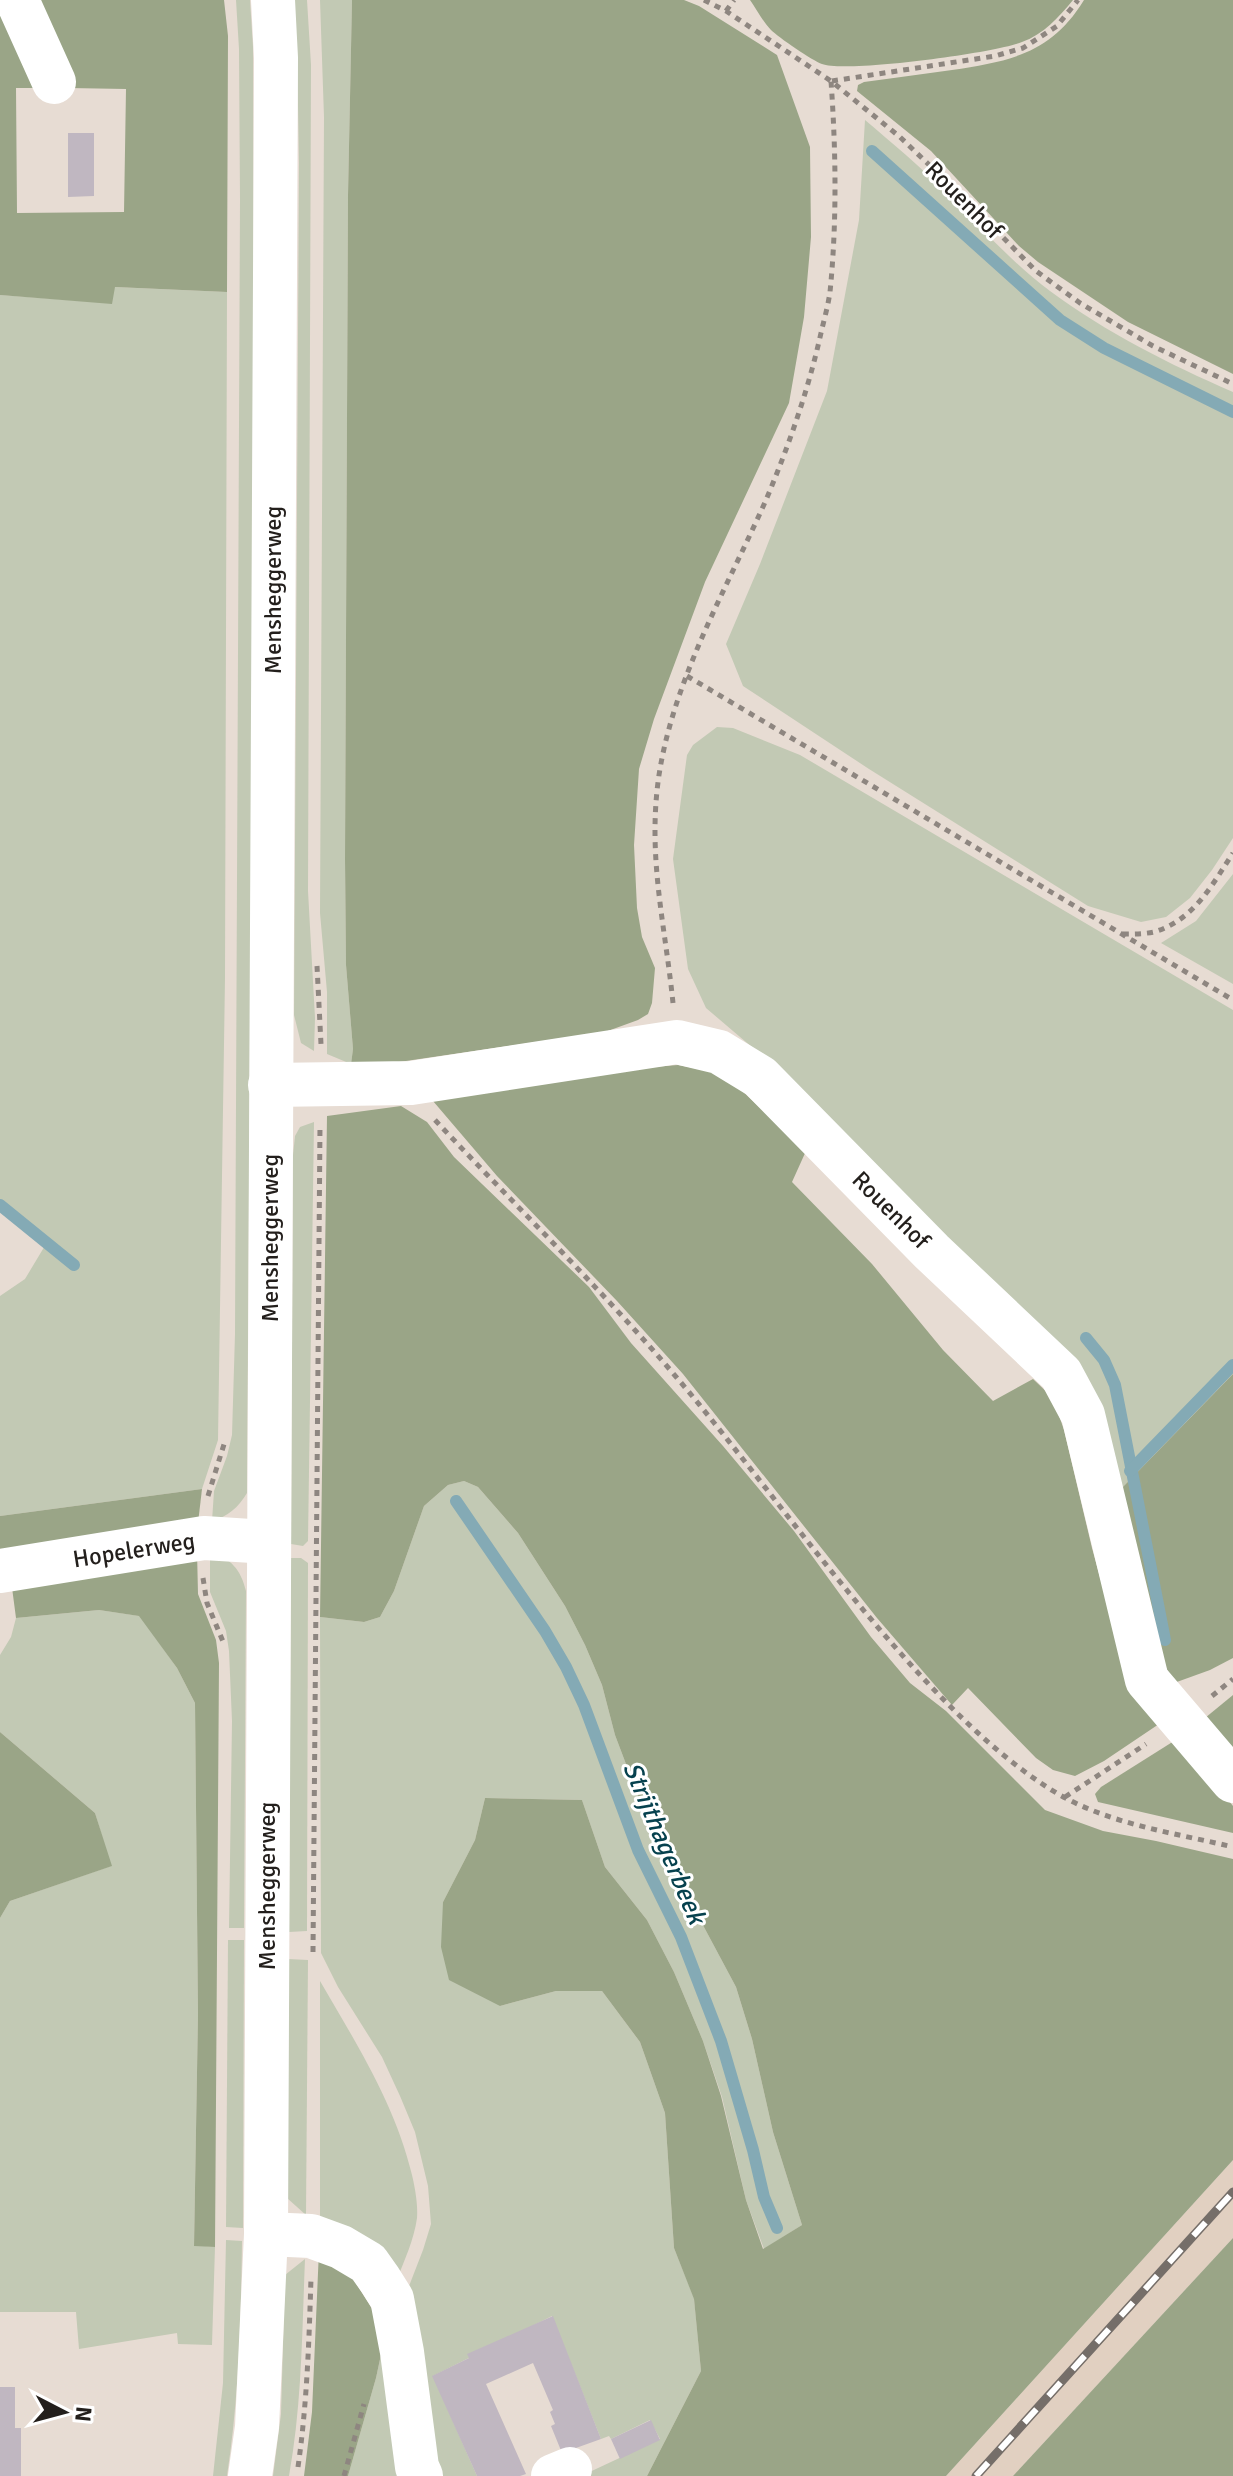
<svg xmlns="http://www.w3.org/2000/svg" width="1233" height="2476" font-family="Signika,sans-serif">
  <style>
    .built { fill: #e1d0c1 }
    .green { fill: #c2c9b4 }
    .forest { fill: #9aa587 }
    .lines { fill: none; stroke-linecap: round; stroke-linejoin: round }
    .stream { stroke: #84aab5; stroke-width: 12 }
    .building { fill: #c0b7c1 }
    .path { stroke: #8e8680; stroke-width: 5; stroke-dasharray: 6 6; stroke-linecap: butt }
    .minor { stroke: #fff; stroke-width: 44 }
    .major { stroke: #fff; stroke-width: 44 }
    .rail-casing { stroke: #756e69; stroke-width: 9 }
    .rail { stroke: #fff; stroke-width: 6; stroke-dasharray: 18; stroke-linecap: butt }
    .labels { text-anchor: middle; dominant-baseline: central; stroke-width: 6; stroke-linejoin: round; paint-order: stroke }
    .street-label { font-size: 24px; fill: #231f1c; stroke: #fff }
    .water-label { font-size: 26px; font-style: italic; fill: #06414e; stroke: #fff }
  </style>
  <rect width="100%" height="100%" fill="#e7dcd3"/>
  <!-- built -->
  <polygon class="built" points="1233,2160 1233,2238 1013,2476 946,2476"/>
  <!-- green -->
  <g class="green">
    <path d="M 236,0 L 250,0 L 253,47 L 254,427 L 247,1493 C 238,1508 228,1516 212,1521 L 214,1491 L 227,1456 L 232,1435 L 235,1334 L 240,200 L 239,49 Z"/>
    <polygon points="293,0 307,0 311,65 308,891 315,1018 314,1051 301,1043 294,1015 299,163 297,49"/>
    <polygon points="320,0 352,0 348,195 345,859 346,965 353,1049 351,1064 327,1054 327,992 320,913 324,117"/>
    <path d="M 865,120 C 892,143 919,165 943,190 C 978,224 1011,262 1050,291 C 1107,333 1169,364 1233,392 L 1233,838 L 1212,870 L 1190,898 L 1166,917 L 1141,922 L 1088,906 L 869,769 L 743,686 L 726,644 L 760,564 L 827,391 L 859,220 Z"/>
    <polygon points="114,287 227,292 225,978 218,1440 202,1489 0,1516 0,1296 25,1279 46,1244 0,1205 0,295 111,303"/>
    <polygon points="717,727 733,728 800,755 1233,1010 1233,1374 1118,1492 1111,1464 760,1054 706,1008 688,969 673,859 687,755 693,745"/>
    <polygon points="1233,874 1233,984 1161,943 1196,921"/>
    <polygon points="314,1122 308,1541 303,1546 291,1544 293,1155 295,1136 300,1127"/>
    <polygon points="464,1481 478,1487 518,1533 565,1606 585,1645 602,1685 615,1735 640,1801 666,1856 736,1987 752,2039 773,2132 802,2225 764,2249 746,2200 722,2097 703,2041 674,1972 647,1920 605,1867 582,1800 485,1798 475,1840 443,1902 500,2006 556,1991 602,1991 640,2042 665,2113 674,2248 694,2298 701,2371 647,2476 581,2476 660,2439 650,2420 611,2439 609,2436 601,2439 552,2316 433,2376 477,2476 430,2476 404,2299 423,2250 431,2224 428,2186 415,2132 400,2096 382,2057 338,1987 321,1953 320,1617 364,1622 380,1617 394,1591 424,1506 448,1485"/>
    <path d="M 210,1552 C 231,1558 241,1570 246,1591 L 244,1928 L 229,1928 L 232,1721 L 229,1651 L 226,1631 L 210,1592 Z"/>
    <polygon points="291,1558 301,1558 308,1563 307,1931 289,1932"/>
    <polygon points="99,1610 140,1616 177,1668 195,1703 198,2014 194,2245 215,2247 212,2345 178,2344 177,2333 79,2349 76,2312 0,2312 0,1918 10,1901 111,1866 95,1813 0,1732 0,1655 11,1637 16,1618"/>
    <polygon points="228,1940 244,1940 243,2228 226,2227"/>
    <polygon points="288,1959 308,1960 306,2215 287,2198"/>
    <path d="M 320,1981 C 356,2043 395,2104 412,2175 C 415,2188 418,2204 417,2218 C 414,2240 404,2261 396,2282 L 320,2221 Z"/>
    <path d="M 226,2240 L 242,2241 C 241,2319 239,2398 227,2476 L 213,2476 L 223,2383 Z"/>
    <path d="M 305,2259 C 302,2332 302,2404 289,2476 L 273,2476 L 281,2414 L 285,2275 Z"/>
    <polygon points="386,2331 407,2476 348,2476 376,2378"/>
  </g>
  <!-- forest -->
  <g class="forest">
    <polygon points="28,0 224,0 228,36 227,292 115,287 112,304 0,295 0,5 41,88 16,88 17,213 124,212 126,89 69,88"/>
    <polygon points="352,0 684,0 699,6 777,55 810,147 811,237 804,317 789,403 705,582 654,719 639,769 634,845 637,908 642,937 655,968 652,1003 648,1014 638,1020 605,1032 399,1062 351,1064 353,1049 346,965 345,859 348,195"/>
    <path d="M 750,0 L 1073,0 C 1058,18 1044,34 1022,42 C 995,53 846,73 822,64 C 813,61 778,37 771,30 C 763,22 757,10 750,0 Z"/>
    <path d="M 1084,0 L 1233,0 L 1233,374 L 1128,322 L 1038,262 L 1019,246 L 931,151 L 857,91 L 858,85 L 864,82 C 894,78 923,74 952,70 C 1010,61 1051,54 1084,0 Z"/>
    <polygon points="678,1065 710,1071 738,1087 806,1151 792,1182 872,1264 943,1350 993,1401 1033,1379 1053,1398 1064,1430 1092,1548 1123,1661 1159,1724 1104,1761 1075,1776 1053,1770 1036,1758 968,1688 952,1705 877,1618 683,1374 617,1301 497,1176 433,1101 640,1068"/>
    <polygon points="401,1106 427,1122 454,1157 589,1287 631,1343 723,1446 794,1531 871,1637 910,1683 946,1711 1045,1810 1103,1831 1156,1841 1233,1859 1233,2160 946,2476 647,2476 701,2371 694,2299 674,2248 665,2113 640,2042 602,1991 556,1991 500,2006 449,1980 441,1947 443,1902 475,1840 485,1798 582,1800 605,1867 647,1920 674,1972 703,2041 721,2096 746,2200 763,2249 802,2225 773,2132 752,2039 736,1987 666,1856 640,1801 615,1735 602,1685 585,1645 565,1606 518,1533 478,1487 464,1481 448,1485 424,1506 394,1591 380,1617 364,1622 320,1617 327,1116"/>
    <polygon points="1233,1374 1233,1658 1210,1670 1174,1683 1160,1656 1118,1492"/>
    <polygon points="202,1489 198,1523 0,1554 0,1516"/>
    <polygon points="197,1551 198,1594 216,1640 219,1663 215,2247 194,2246 198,2014 195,1703 177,1668 139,1616 99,1610 16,1618 11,1580"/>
    <polygon points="1233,1695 1233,1749 1205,1718"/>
    <polygon points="0,1732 95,1813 112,1866 10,1901 0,1918"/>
    <polygon points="1174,1741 1216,1785 1233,1806 1233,1833 1098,1802 1095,1794 1101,1787"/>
    <polygon points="1233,2238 1233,2476 1013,2476"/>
    <polygon points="319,2250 339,2256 386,2331 376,2378 348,2476 304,2476 312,2412"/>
  </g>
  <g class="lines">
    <!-- stream -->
    <g class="stream">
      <polyline points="872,151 1060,320 1104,348 1233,412"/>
      <polyline points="0,1205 74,1265"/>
      <polyline points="1086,1338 1104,1360 1115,1385 1165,1640"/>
      <polyline points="1130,1471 1233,1365"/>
      <polyline points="456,1501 545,1631 566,1667 584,1705 638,1850 681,1937 721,2041 753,2150 764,2197 777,2228"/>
    </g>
  </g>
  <!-- building -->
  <g class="building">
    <polygon points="68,133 94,133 94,196 68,197"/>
    <polygon points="553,2316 601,2439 562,2453 551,2426 555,2424 550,2412 553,2410 533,2363 486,2384 526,2474 520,2476 477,2476 432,2376 469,2358 467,2354"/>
    <polygon points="0,2387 15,2387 15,2428 21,2428 21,2476 0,2476"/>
    <polygon points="651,2420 660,2440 620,2459 611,2439"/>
  </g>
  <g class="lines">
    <!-- path -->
    <g class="path">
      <polyline points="704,0 726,11 831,81 900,137 971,205 1036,271 1080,303 1153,346 1233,384"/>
      <polyline points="726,11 734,0"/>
      <polyline points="832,81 995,56 1023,48 1057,26 1078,0"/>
      <polyline points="687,676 1233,1000"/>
      <path d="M 1123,934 C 1133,934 1145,934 1154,932 C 1194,920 1212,885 1233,853"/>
      <polyline points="317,966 321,1044"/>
      <path d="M 673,1003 C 665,924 647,856 659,775 C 674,678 727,588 766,500 C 789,445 808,391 821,333 C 824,320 828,306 830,292 C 837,222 836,151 831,81"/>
      <path d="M 435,1120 C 523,1214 616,1303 698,1403 C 769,1490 835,1581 911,1665 C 952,1710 998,1756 1050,1789 C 1105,1824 1171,1832 1233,1847"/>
      <polyline points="208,1496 225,1441"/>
      <polyline points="203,1578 207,1603 224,1644"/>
      <polyline points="1212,1696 1233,1679"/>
      <polyline points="1065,1797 1146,1744"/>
      <polyline points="313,1952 320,1126"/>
      <path d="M 298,2467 C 307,2404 309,2342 311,2278"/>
      <polyline points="344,2476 364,2404"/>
    </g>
    <!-- minor -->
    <g class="minor">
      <polyline points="17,0 54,82"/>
      <polyline points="270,1085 411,1083 677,1042 719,1052 760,1077 932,1252 1061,1374 1083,1415 1147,1680 1233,1781"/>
      <polyline points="0,1571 204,1538 269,1542"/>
      <polyline points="266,2234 311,2236 341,2247 368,2263 380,2280 392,2299 402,2352 417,2467 421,2476"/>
      <polyline points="553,2476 570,2469"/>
    </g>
    <!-- major -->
    <polyline class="major" points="250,2476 257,2427 266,2234 276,58 273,0"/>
    <!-- rail casing -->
    <g class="rail-casing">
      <polyline id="rail" points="976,2476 1233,2192"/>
    </g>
    <!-- rail -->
    <use href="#rail" class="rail"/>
  </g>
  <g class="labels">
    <!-- street labels -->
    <g class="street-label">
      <text transform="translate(964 200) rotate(45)">Rouenhof</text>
      <text transform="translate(273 590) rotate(-90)">Mensheggerweg</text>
      <text transform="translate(891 1210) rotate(45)">Rouenhof</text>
      <text transform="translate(270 1238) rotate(-90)">Mensheggerweg</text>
      <text transform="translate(134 1550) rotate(-9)">Hopelerweg</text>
      <text transform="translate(267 1886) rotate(-90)">Mensheggerweg</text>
    </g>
    <!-- water labels -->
    <g class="water-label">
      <text transform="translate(664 1843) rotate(67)">Strijthagerbeek</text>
    </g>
  </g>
  <!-- north arrow -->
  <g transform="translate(64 2412) rotate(96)" stroke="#ffffff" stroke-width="6" paint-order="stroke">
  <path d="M0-6L14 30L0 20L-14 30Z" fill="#231f1c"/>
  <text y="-12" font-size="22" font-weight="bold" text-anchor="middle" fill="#231f1c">N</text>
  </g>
</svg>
